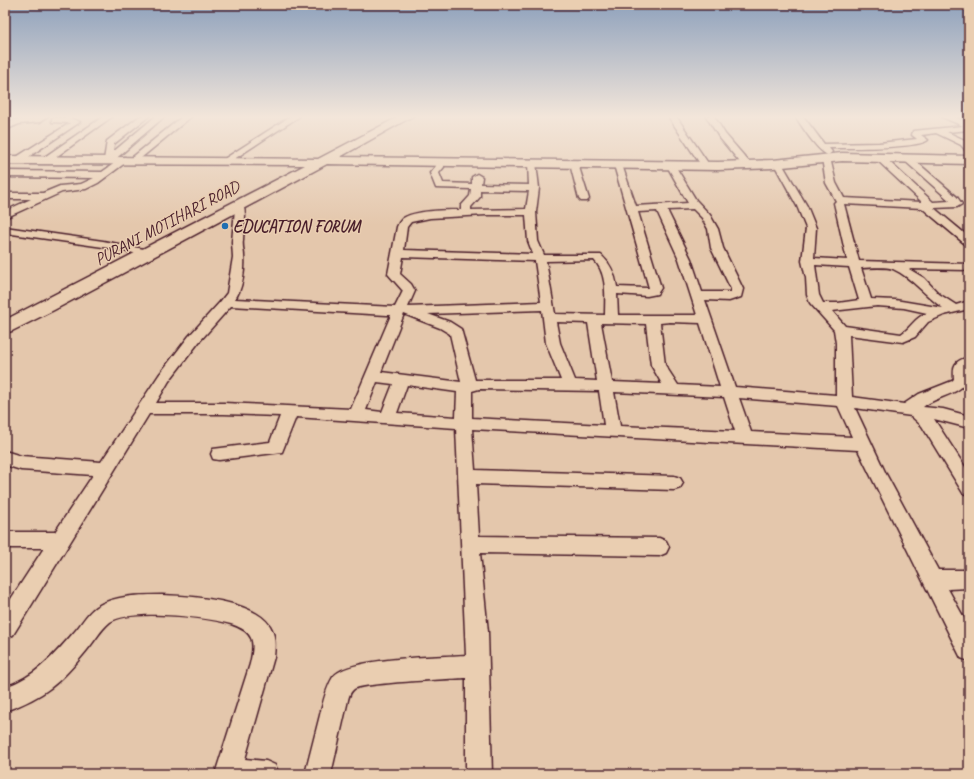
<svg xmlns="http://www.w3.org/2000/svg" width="974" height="779" font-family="Caveat,sans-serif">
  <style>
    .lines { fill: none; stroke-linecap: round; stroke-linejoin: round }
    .street-casing { stroke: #4a1f2b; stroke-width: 3 }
    .secondary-casing { stroke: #4a1f2b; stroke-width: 3 }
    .street { fill: #eaceb1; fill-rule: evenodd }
    .secondary { fill: #eaceb1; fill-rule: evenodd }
    .poi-dot { fill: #1f6fb2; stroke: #eaceb1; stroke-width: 1.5 }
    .labels { text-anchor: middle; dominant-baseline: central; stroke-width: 3; stroke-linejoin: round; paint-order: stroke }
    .far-street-label { font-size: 17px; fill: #4a1f2b; stroke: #eaceb1 }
    .far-poi-label { font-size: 17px; font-weight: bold; fill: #4a1f2b; stroke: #eaceb1; text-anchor: start }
  </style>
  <rect width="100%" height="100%" fill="#e4c7ac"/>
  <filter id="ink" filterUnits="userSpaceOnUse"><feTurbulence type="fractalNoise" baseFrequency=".025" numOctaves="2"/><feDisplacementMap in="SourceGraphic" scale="8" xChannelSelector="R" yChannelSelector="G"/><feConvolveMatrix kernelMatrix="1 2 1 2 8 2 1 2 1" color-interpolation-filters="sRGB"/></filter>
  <g filter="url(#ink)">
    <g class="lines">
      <!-- street casing -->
      <g class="street-casing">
        <g id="street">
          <polygon points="39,116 48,116 40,122 19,124 5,130 5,125 14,120 35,118"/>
          <polygon points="104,116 113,116 49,162 43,162 42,160 43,158"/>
          <polygon points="140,116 149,116 114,144 113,152 156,116 165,116 112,162 105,162 104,160 107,141"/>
          <polygon points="183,116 192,116 136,162 133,163 129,160 98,183 86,189 62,192 5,218 5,211 31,199 5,199 5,193 43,193 60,186 81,184 94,178 5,177 5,171 102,172 122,158 125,157 129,160"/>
          <polygon points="291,116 300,116 228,163 222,163 221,161"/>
          <polygon points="668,116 676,116 710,166 709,168 703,168"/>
          <polygon points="706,116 714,116 725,134 750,163 751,165 750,167 744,167 719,137"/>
          <path d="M 795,116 L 803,116 L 824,144 L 879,143 L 917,139 L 912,135 L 913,131 L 963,126 L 940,116 L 951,116 L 969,123 L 969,130 L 947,132 L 967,141 L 969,144 L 969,151 L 966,151 L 961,145 L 936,133 L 921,135 L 928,140 C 918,149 846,148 829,148 L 832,152 L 828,155 C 817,151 802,126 795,116 Z"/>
          <polygon points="52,118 70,118 80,122 21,162 15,162 14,160 15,158 70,123 52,122"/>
          <path d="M 826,155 L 830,158 L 836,183 L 844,198 L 922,202 L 877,160 L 876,158 L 877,156 L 883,156 L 933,202 L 950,201 L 905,161 L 904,159 L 905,157 L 911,157 L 957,197 L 962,204 L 957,207 L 934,208 L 969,237 L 969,245 L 965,244 L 922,208 L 844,204 L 859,261 L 969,264 L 969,270 L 909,269 L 924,278 L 939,294 L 956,305 L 969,301 L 969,309 L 944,315 L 928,322 L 915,337 L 903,342 L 849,335 L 852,397 L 904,404 L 919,394 L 952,381 L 954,379 C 953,365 954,361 969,357 L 969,368 L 967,369 L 968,380 C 959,395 937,396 923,407 L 943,409 L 969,416 L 969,428 L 934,419 L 969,473 L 969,495 L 963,493 L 922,426 L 911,416 L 855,408 L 886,474 L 938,570 L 969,570 L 969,588 L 948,589 L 969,627 L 969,661 L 961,658 L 858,450 L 472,429 L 475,470 L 674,476 L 680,478 L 683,483 L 680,488 L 674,490 L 476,484 L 479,536 L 659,538 L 666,541 L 669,547 L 666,553 L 659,556 L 480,553 L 488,632 L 492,774 L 466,774 L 466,678 C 450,679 362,683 354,689 C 350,692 349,696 348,700 L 331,774 L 305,774 C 310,754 315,735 320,715 C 323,703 326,688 333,677 C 347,657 440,657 466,655 L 456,428 L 296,417 L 282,452 L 219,460 L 213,459 L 211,454 L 213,449 L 270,442 L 280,416 L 224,414 L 149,414 L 13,635 L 5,638 L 5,608 L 44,548 L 5,548 L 5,532 L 55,532 L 93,475 L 21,470 L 5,465 L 5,451 L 21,456 L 101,462 L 159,375 L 189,336 L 220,302 L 227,293 L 233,257 L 232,242 L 235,209 L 234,205 L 236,203 L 242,203 C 248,213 243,229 243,240 C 242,246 244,251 244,256 C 245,269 243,288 235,299 L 395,307 L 403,291 L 388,274 L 397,227 C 398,224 400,221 402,219 C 413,210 447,210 461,210 L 461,206 L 470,196 L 471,189 L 436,188 L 430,173 L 436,166 L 437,161 L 440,160 L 444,163 L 444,167 L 439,173 L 443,183 L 472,184 L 472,177 L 477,174 L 482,177 L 481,184 L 529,185 L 528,163 L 532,160 L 536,163 L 539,188 L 536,212 L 538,241 L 544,255 L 601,255 C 611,264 615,274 617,287 L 647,288 L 649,288 L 614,165 L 618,162 L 622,165 L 636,206 L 688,203 L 667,166 L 668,164 L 674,164 L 696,200 L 710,215 L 718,229 L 723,248 L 743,289 L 741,297 L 729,301 L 705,300 L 735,387 L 836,395 L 836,343 L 834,330 L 810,303 L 807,295 L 806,278 L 802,261 L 806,228 L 797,206 L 774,164 L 775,162 L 781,162 L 807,206 L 816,228 L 814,258 L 847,260 L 834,203 L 836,201 L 826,183 L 822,158 ZM 480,190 L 529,191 L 526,209 L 471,210 L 471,207 L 480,197 ZM 693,209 L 702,218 L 708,229 L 711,248 L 731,289 L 731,292 L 702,292 L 691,259 L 667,210 ZM 657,211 L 679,259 L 697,315 L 618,315 L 617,294 L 647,296 L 657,294 L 661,288 L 638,212 ZM 486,215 L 526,215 L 528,241 L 533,254 L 404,250 L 407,227 L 411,222 L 430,218 ZM 403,257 L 535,261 L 541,302 L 408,307 L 415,291 L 411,284 L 400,274 ZM 594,260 C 608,274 605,298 605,315 L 555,314 L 546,261 ZM 815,265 L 849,267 L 859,300 L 838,303 L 823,303 L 819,295 ZM 861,268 C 870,268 884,266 893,269 C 913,278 925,296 943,308 L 895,300 L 871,299 ZM 231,306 L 387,315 L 391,315 L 351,409 L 224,403 L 156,403 L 169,381 L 199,342 ZM 877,306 L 904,308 L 927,313 C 914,318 912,327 901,334 L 845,326 L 832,311 ZM 542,310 L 546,343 L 561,380 L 475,380 L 461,329 L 450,322 L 428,314 ZM 404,314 L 440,328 L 450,334 L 461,382 L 381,372 ZM 556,322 L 588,323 L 597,381 L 575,380 L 560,343 ZM 670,322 L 700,323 L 720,387 L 678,385 L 665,365 L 660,323 ZM 601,323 L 646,324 L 651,365 L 662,384 L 612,382 ZM 377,382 L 393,384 L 382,412 L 366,410 ZM 407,385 L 457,392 L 456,417 L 397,413 ZM 479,389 L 599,391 L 604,425 L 472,418 L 472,391 ZM 614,392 L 724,397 L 735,431 L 620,426 ZM 739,398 L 838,406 L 852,437 L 751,432 Z"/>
          <polygon points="574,161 578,164 589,199 587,201 581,201 579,199 570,164"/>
          <polygon points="5,227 103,241 149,250 155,253 149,256 103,247 5,233"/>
          <path d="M 162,595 C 191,596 253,600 270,626 C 276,636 275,647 274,657 L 245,759 L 266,761 L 275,765 L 279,774 L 215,774 L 250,664 C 255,642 255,632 231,624 C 207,617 130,608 110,622 C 101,629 94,642 87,650 C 61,682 45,697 5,711 L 5,687 C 36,677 55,654 76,630 C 82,623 88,612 96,607 C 115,595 140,595 162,595 Z"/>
        </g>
      </g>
      <!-- secondary casing -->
      <g class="secondary-casing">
        <polygon id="secondary" points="400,116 413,116 340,157 718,162 773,160 842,153 969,156 969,164 842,161 773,168 718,170 327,164 54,310 12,331 5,333 5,320 305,165 5,164 5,156 318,159"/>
      </g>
      <!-- street -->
      <use href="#street" class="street"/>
      <!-- secondary -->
      <use href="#secondary" class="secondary"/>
    </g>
  </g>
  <!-- sky -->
  <linearGradient id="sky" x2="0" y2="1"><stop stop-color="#8ea1bc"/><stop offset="0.52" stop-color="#f3e6da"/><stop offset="1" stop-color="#f3e6da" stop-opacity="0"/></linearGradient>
  <rect width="974" height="225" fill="url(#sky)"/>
  <!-- markers -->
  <circle class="poi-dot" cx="225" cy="226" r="4"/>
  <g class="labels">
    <!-- far-street labels -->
    <g class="far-street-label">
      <text transform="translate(167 223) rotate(-28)">PURANI MOTIHARI ROAD</text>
    </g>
    <!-- far-poi labels -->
    <g class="far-poi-label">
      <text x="233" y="226">EDUCATION FORUM</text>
    </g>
  </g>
  <!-- margin -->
  <rect width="974" height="779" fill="none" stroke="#eaceb1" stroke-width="20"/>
  <rect x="10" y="10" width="954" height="759" fill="none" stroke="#4a1f2b" stroke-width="1.5" filter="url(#ink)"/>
</svg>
